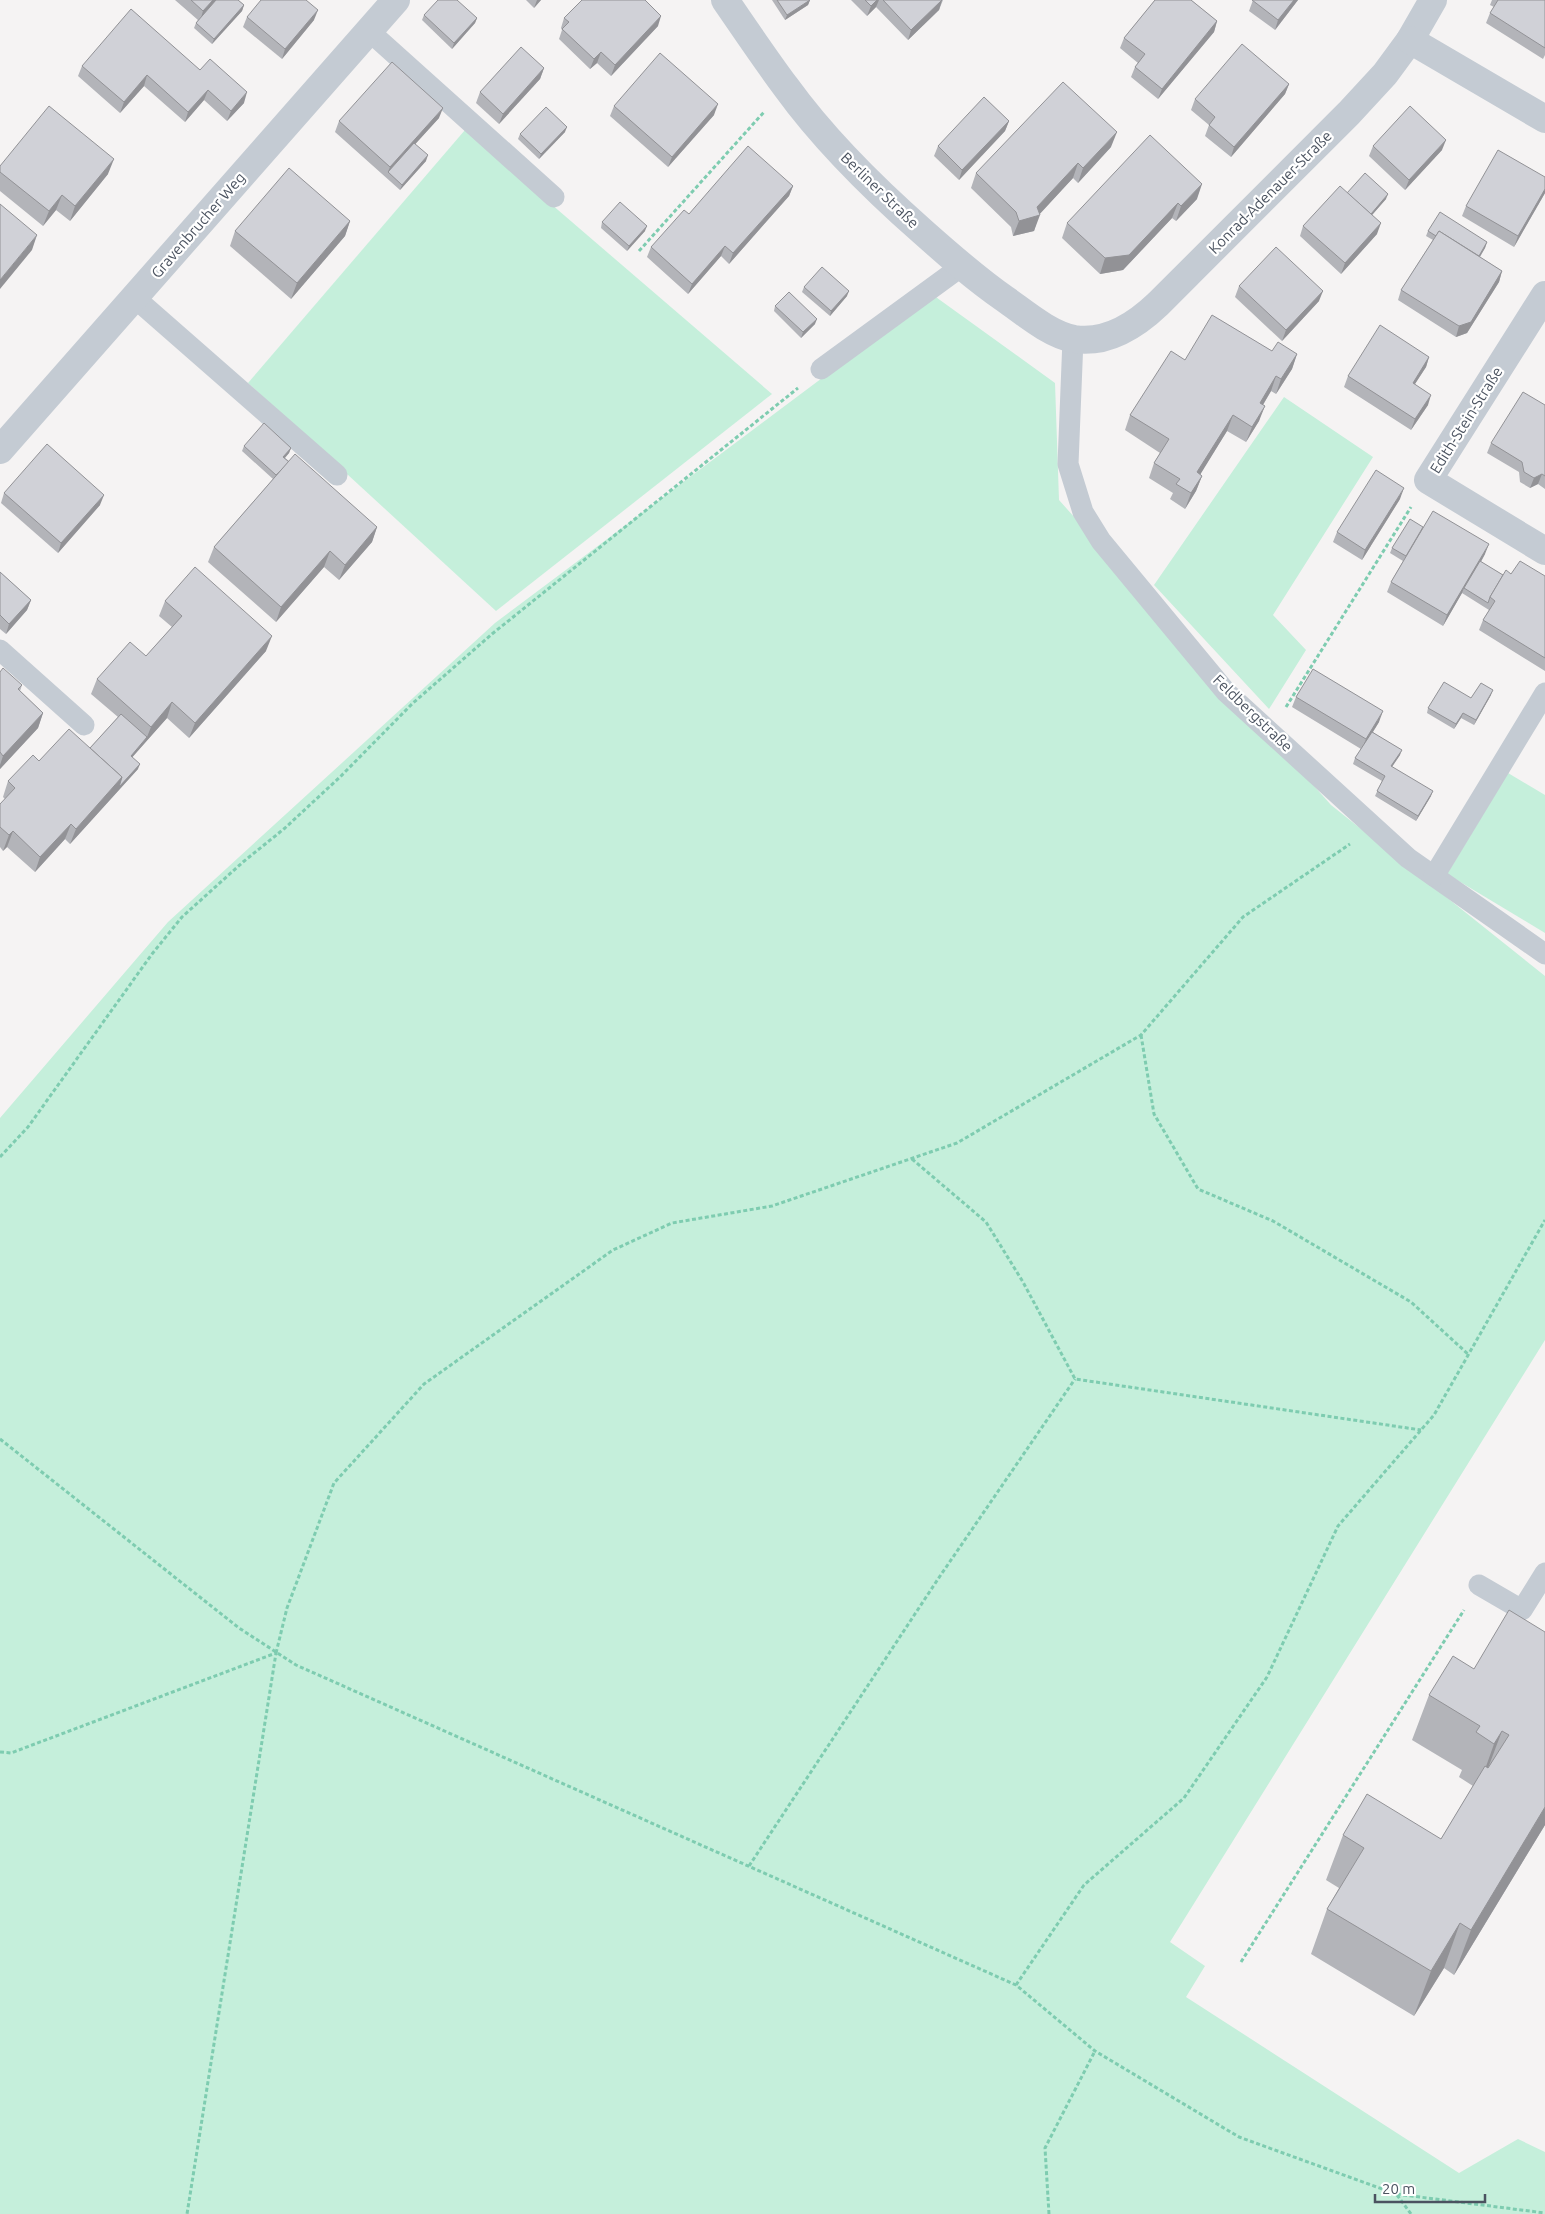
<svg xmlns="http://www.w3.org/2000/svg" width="1545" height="2214" font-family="Ubuntu,sans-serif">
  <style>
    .green { fill: #c5efdb }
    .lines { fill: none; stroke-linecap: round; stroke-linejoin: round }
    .path { stroke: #7eccb0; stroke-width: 3; stroke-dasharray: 4 2.5; stroke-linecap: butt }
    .lane { stroke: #c4cbd3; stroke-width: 21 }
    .street { stroke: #c4cbd3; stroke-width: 28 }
    .wall { fill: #b3b4b9 }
    .shaded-wall { fill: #929296 }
    .building { fill: #d0d1d7; stroke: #929296 }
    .labels { text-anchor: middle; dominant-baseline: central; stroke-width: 4.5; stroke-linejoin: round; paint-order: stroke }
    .street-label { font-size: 15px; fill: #4b5360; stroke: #fff }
  </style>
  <rect width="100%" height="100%" fill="#f5f3f3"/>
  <!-- green -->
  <g class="green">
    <polygon points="465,130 772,394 496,611 248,383"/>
    <polygon points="933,295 1055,383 1059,500 1331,805 1545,976 1545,1340 1170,1942 1205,1966 1186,1997 1459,2173 1518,2139 1545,2152 1545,2214 0,2214 0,1118 168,922 495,623"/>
    <polygon points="1284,397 1373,457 1273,615 1306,650 1269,709 1154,585"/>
    <polygon points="1508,773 1545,795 1545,933 1447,874"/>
  </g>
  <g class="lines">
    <!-- path -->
    <g class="path">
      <polyline points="639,251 764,112"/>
      <polyline points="1286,707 1411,507"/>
      <polyline points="1141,1035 1154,1114 1198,1189 1273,1221 1411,1302 1469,1355"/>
      <polyline points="0,1157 28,1127 152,954 182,917 243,862 285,828 340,777 413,703 492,634 798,388"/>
      <polyline points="912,1159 986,1222 1023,1282 1075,1379 1421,1430"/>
      <polyline points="0,1439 239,1628 296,1665 1016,1985 1095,2051 1239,2137 1396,2194 1545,2213"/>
      <polyline points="276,1653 287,1608 334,1483 424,1384 613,1250 672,1223 772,1206 957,1143 1141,1035 1243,917 1350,844"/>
      <polyline points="0,1752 11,1753 276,1653 187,2214"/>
      <polyline points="749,1866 938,1579 1075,1379"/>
      <polyline points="1241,1962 1464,1610"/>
      <polyline points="1016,1985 1084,1885 1184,1798 1267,1677 1338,1526 1434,1415 1545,1220"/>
      <polyline points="1397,2195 1411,2214"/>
      <polyline points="1049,2214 1045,2148 1095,2051"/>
    </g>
    <!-- lane -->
    <g class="lane">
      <polyline points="369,31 554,197"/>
      <polyline points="135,298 337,475"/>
      <polyline points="1073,339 1068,464 1083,512 1101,541 1226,692 1408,858 1545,954"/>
      <polyline points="821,369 962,266"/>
      <polyline points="0,650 84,725"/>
      <polyline points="1434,876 1545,693"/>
      <polyline points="1479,1585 1522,1610 1545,1573"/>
    </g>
    <!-- street -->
    <g class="street">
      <path d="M 725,0 C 745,29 765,59 786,87 C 825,141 873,188 923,232 C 950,256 976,279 1005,299 C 1025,313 1049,334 1074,339 C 1106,344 1136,325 1158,304 L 1349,113 L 1385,74 L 1410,40 L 1433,0"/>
      <polyline points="1410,40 1545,119"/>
      <polyline points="1545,295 1428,480 1545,551"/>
      <polyline points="0,450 396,0"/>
    </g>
  </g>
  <!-- wall -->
  <g class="wall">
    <polygon points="175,0 238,0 244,5 242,11 212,44 194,28 196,23 198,20"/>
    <polygon points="526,0 541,0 534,8"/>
    <polygon points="772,0 810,0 808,5 785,20"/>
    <polygon points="851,0 943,0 939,10 908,40 876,7 867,16"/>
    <polygon points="1154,0 1191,0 1217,21 1214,32 1158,99 1131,77 1135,67 1138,63 1120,48 1124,38 1155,0"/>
    <polygon points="1253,0 1298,0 1275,30 1249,11"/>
    <polygon points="1492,0 1545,0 1545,55 1543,59 1486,23 1490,13 1494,7 1490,5"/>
    <polygon points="424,15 477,18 475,23 452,49 422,20"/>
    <polygon points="247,17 314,20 282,59 243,27"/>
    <polygon points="564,18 658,26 611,76 597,63 590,69 559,39 562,30 561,28"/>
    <polygon points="82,66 200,70 244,103 227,121 204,100 185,122 144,86 120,113 78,76"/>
    <polygon points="544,68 540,79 499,124 476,103 480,92"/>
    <polygon points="1289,84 1285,94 1231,157 1205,136 1209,125 1191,110 1195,99"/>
    <polygon points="614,106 714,115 668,167 610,116"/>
    <polygon points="439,118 415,144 426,161 400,190 335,132 339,121"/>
    <polygon points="1009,121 1005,131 959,180 934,156 938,146"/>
    <polygon points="565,132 539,159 518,139 520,134"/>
    <polygon points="1373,146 1442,150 1405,190 1369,156"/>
    <polygon points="1111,147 1078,183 1073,178 1039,214 1034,231 1013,236 1011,227 971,188 976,173"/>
    <polygon points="0,166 108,174 70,221 56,210 43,226 0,191"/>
    <polygon points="1545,177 1545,193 1514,247 1462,216 1466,206"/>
    <polygon points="793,186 789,196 729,264 721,256 688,294 647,257 651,247 689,214"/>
    <polygon points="1347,193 1386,199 1372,215 1377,234 1341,274 1300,236 1303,226"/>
    <polygon points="1197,199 1176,221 1172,218 1123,270 1100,274 1062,238 1067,223"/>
    <polygon points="350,221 345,236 291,299 230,246 235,231"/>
    <polygon points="602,222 645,231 627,251 601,228"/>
    <polygon points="1428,231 1487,242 1485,248 1480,257 1502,271 1499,282 1467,333 1456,337 1398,300 1401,290 1433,240 1426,236"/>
    <polygon points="1239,286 1319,301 1282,341 1235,297"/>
    <polygon points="804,287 847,296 830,316 802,292"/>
    <polygon points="775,306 815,324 801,338 774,311"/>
    <polygon points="1272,351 1297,354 1292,369 1276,394 1271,391 1263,405 1259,421 1246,442 1227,431 1200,474 1202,476 1196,491 1185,509 1170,499 1173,493 1149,478 1154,463 1160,453 1125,430 1130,415 1185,360"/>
    <polygon points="1429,357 1426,367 1415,384 1428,405 1411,430 1344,387 1348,376"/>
    <polygon points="1545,405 1545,489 1538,484 1530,488 1520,482 1519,472 1487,453 1491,443"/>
    <polygon points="244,446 291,448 289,453 285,458 377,527 372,542 339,580 324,567 276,622 208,562 214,547 273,479 242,451"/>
    <polygon points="4,493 100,505 58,553 1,503"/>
    <polygon points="1400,499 1362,560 1333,542 1337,532"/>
    <polygon points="1423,527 1485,554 1481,562 1503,575 1511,574 1545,576 1545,671 1479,630 1483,620 1489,610 1462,593 1443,626 1387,592 1391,582 1403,561 1390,553 1392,548"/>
    <polygon points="0,572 31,600 27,610 6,634 0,629"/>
    <polygon points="165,601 266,651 189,738 167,718 132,757 138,769 70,844 65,839 35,872 7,847 3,851 0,847 0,804 5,799 3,797 8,781 39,761 90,748 118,717 91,694 97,679 146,656 172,627 159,616"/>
    <polygon points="0,672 22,685 20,691 43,713 38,728 0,769"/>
    <polygon points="1491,695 1474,725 1461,718 1454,729 1427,713 1428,708"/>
    <polygon points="1296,697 1379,722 1373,732 1400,755 1392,767 1431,796 1416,821 1375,796 1382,781 1353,764 1355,758 1361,749 1292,707"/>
    <polygon points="1545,1632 1545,1825 1454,1975 1444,1968 1414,2016 1311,1954 1327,1909 1339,1888 1326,1880 1343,1835 1441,1839 1473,1786 1459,1777 1462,1770 1412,1740 1429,1695 1474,1669"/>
  </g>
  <!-- shaded-wall -->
  <g class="shaded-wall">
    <polygon points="213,0 218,0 200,21 203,11"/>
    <polygon points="537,0 541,0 534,8"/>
    <polygon points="810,0 808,5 785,20 787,15"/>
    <polygon points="877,0 879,0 876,7 867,16 871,6"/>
    <polygon points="942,0 939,10 908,40 911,30"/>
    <polygon points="1294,0 1298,0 1275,30 1278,20"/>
    <polygon points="244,5 242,11 212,44 214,39"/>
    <polygon points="318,10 314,20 282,59 285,49"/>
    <polygon points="661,16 658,26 611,76 615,65"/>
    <polygon points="477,18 475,23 452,49 454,43"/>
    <polygon points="1217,21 1214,32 1158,99 1162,89"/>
    <polygon points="601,52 597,63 590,69 594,59"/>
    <polygon points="544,68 540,79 499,124 503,114"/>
    <polygon points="147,75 144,86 120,113 124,102"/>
    <polygon points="1289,84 1285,94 1231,157 1234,147"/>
    <polygon points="208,90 204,100 185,122 188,112"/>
    <polygon points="247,92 244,103 227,121 231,111"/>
    <polygon points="718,104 714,115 668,167 672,157"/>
    <polygon points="443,108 439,118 389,173 388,172 390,167"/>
    <polygon points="1009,121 1005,131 959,180 962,170"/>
    <polygon points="567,127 565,132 539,159 541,154"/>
    <polygon points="1117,132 1111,147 1078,183 1083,168"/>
    <polygon points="1446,140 1442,150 1405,190 1409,180"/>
    <polygon points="428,155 426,161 400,190 402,185"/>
    <polygon points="114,159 108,174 70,221 75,206"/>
    <polygon points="1078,163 1073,178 1038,216 1040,215 1034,231 1013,236 1019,221 1037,207"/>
    <polygon points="1202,184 1197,199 1176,221 1181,206"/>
    <polygon points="793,186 789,196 729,264 733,253"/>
    <polygon points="1545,189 1545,193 1514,247 1518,236"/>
    <polygon points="1388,194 1386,199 1365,223 1367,218"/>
    <polygon points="62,195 56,210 43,226 49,211"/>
    <polygon points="1178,203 1172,218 1123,270 1100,274 1105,258"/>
    <polygon points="350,221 345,236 291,299 297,283"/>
    <polygon points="1381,223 1377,234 1341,274 1345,263"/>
    <polygon points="647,226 645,231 627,251 629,246"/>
    <polygon points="37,235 32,250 0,289 0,280"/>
    <polygon points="1487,242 1485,248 1474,266 1476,261"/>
    <polygon points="725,246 721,256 688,294 692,284"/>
    <polygon points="1502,271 1499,282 1467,333 1456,337 1459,326"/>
    <polygon points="849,291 847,296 830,316 831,311"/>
    <polygon points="1323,291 1319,301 1282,341 1286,330"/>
    <polygon points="817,319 815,324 801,338 803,332"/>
    <polygon points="1297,354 1292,369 1276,394 1281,379"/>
    <polygon points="1429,357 1426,367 1409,393 1413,383"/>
    <polygon points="1276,376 1271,391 1255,418 1260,403"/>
    <polygon points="1431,395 1428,405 1411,430 1415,419"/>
    <polygon points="1265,406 1259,421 1246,442 1252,427"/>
    <polygon points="1233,415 1227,431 1192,488 1197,472"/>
    <polygon points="291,448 289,453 281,462 283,457"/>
    <polygon points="1542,474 1538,484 1530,488 1534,478"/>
    <polygon points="1202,476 1196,491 1185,509 1191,493"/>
    <polygon points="1404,488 1400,499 1362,560 1365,550"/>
    <polygon points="104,495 100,505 58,553 61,543"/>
    <polygon points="377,527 372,542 339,580 345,565"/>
    <polygon points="1489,544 1485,554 1465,589 1464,588 1462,593 1443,626 1447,615"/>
    <polygon points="330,551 324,567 276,622 281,607"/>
    <polygon points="31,600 27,610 6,634 9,624"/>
    <polygon points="272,636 266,651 189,738 195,723"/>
    <polygon points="1493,690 1491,695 1474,725 1476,720"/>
    <polygon points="172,702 167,718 129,761 131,756 147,737 151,727"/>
    <polygon points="1383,711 1379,722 1362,749 1366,739"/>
    <polygon points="43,713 38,728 0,769 0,765 3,756"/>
    <polygon points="1463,713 1461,718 1454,729 1456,724"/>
    <polygon points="1402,750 1400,755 1389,771 1391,766"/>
    <polygon points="140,764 138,769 70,844 76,829 122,777"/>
    <polygon points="1433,791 1431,796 1416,821 1418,816"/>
    <polygon points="71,824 65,839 35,872 40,857"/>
    <polygon points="13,831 7,847 3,851 9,835"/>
    <polygon points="1502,1731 1485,1776 1478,1789 1494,1744"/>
    <polygon points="1545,1807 1545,1825 1454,1975 1471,1930"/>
    <polygon points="1460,1923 1444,1968 1414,2016 1431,1971"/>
  </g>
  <!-- building -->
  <g class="building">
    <polygon points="191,0 213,0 203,11"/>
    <polygon points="216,0 238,0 244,5 214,39 196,23"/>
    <polygon points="261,0 306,0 318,10 285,49 247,17"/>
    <polygon points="438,0 457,0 477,18 454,43 424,15"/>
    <polygon points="582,0 645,0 661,16 615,65 601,52 594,59 562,29 569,22 564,18"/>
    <polygon points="777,0 810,0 787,15"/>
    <polygon points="865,0 877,0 871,6"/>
    <polygon points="883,0 942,0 911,30"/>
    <polygon points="1155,0 1191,0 1217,21 1162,89 1135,67 1145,54 1124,38"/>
    <polygon points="1252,0 1294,0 1278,20"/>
    <polygon points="1498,0 1545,0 1545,48 1490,13"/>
    <polygon points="131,9 200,70 210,59 247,92 231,111 208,90 188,112 147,75 124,102 82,66"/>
    <polygon points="1242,44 1289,84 1234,147 1209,125 1215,117 1195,99"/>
    <polygon points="521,47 544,68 503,114 480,92"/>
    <polygon points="660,53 718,104 672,157 614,106"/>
    <polygon points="392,62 443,108 390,167 339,121"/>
    <polygon points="1063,82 1117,132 1083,168 1078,163 1037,207 1040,215 1019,221 1016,212 976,173"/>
    <polygon points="984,97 1009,121 962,170 938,146"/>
    <polygon points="49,106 114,159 75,206 62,195 49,211 0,172 0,166"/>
    <polygon points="1410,106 1446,140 1409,180 1373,146"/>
    <polygon points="546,107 567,127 541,154 520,134"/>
    <polygon points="1150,135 1202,184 1181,206 1178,203 1129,255 1105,258 1067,223"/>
    <polygon points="414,143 428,155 402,185 388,172"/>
    <polygon points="748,146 793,186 733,253 725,246 692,284 651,247 684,210 689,214"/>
    <polygon points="1498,150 1545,177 1545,189 1518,236 1466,206"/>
    <polygon points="289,168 350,221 297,283 235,231"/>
    <polygon points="1365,173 1388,194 1371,214 1347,193"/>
    <polygon points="1340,186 1381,223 1345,263 1303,226"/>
    <polygon points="620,202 647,226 629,246 602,222"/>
    <polygon points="0,204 37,235 0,280"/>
    <polygon points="1440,212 1487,242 1479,256 1439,231 1436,236 1428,231"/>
    <polygon points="1439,231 1502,271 1471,322 1459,326 1401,290"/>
    <polygon points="1276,247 1323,291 1286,330 1239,286"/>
    <polygon points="822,267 849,291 831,311 804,287"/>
    <polygon points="789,292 817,319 803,332 775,306"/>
    <polygon points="1212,315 1272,351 1278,342 1297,354 1281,379 1276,376 1260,403 1265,406 1252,427 1233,415 1197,472 1202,476 1191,493 1176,484 1180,479 1154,463 1169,439 1130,415 1171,351 1185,360"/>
    <polygon points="1380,325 1429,357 1413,383 1431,395 1415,419 1348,376"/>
    <polygon points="1523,392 1545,405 1545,476 1542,474 1534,478 1524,472 1522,462 1491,443"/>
    <polygon points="264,423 291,448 283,457 289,462 276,475 244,446"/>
    <polygon points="47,444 104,495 61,543 4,493"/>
    <polygon points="295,454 377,527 345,565 330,551 281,607 214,547"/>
    <polygon points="1376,470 1404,488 1365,550 1337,532"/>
    <polygon points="1433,511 1489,544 1447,615 1391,582"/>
    <polygon points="1410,519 1423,527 1406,556 1392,548"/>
    <polygon points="1480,561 1503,575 1490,597 1488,603 1464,588"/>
    <polygon points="1520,561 1545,576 1545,658 1483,620 1495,601 1490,597 1506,570 1511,574"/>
    <polygon points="195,567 272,636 195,723 172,702 151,727 97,679 130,642 146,656 182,616 165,601"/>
    <polygon points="0,572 31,600 9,624 0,615"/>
    <polygon points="3,668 22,685 18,689 43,713 3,756 0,752 0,672"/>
    <polygon points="1313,669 1383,711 1366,739 1296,697"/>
    <polygon points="1444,682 1471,698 1481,683 1493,690 1476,720 1463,713 1456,724 1428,708"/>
    <polygon points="121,714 147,737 131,756 140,764 119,787 122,777 90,748"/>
    <polygon points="69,729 122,777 76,829 71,824 40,857 13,831 9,835 0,827 0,804 15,788 8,781 33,755 39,761"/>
    <polygon points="1372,732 1402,750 1391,766 1433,791 1418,816 1377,791 1385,776 1355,758"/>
    <polygon points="1509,1610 1545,1632 1545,1807 1471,1930 1460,1923 1431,1971 1327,1909 1364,1848 1343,1835 1367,1794 1441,1839 1485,1766 1488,1768 1509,1735 1502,1731 1494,1744 1476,1732 1480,1726 1429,1695 1453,1656 1474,1669"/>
  </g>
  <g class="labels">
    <!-- street labels -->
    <g class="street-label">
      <text transform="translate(880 190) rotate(44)">Berliner Straße</text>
      <text transform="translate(1270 192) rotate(-45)">Konrad-Adenauer-Straße</text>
      <text transform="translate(198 225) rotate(-49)">Gravenbrucher Weg</text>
      <text transform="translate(1466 420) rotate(-58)">Edith-Stein-Straße</text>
      <text transform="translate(1253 713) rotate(44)">Feldbergstraße</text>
    </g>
  </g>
  <!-- scale -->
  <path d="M1375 2194v8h110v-8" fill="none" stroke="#4b5360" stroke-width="2.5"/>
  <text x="1382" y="2194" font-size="15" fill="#4b5360" stroke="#ffffff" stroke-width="4" paint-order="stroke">20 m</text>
</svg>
